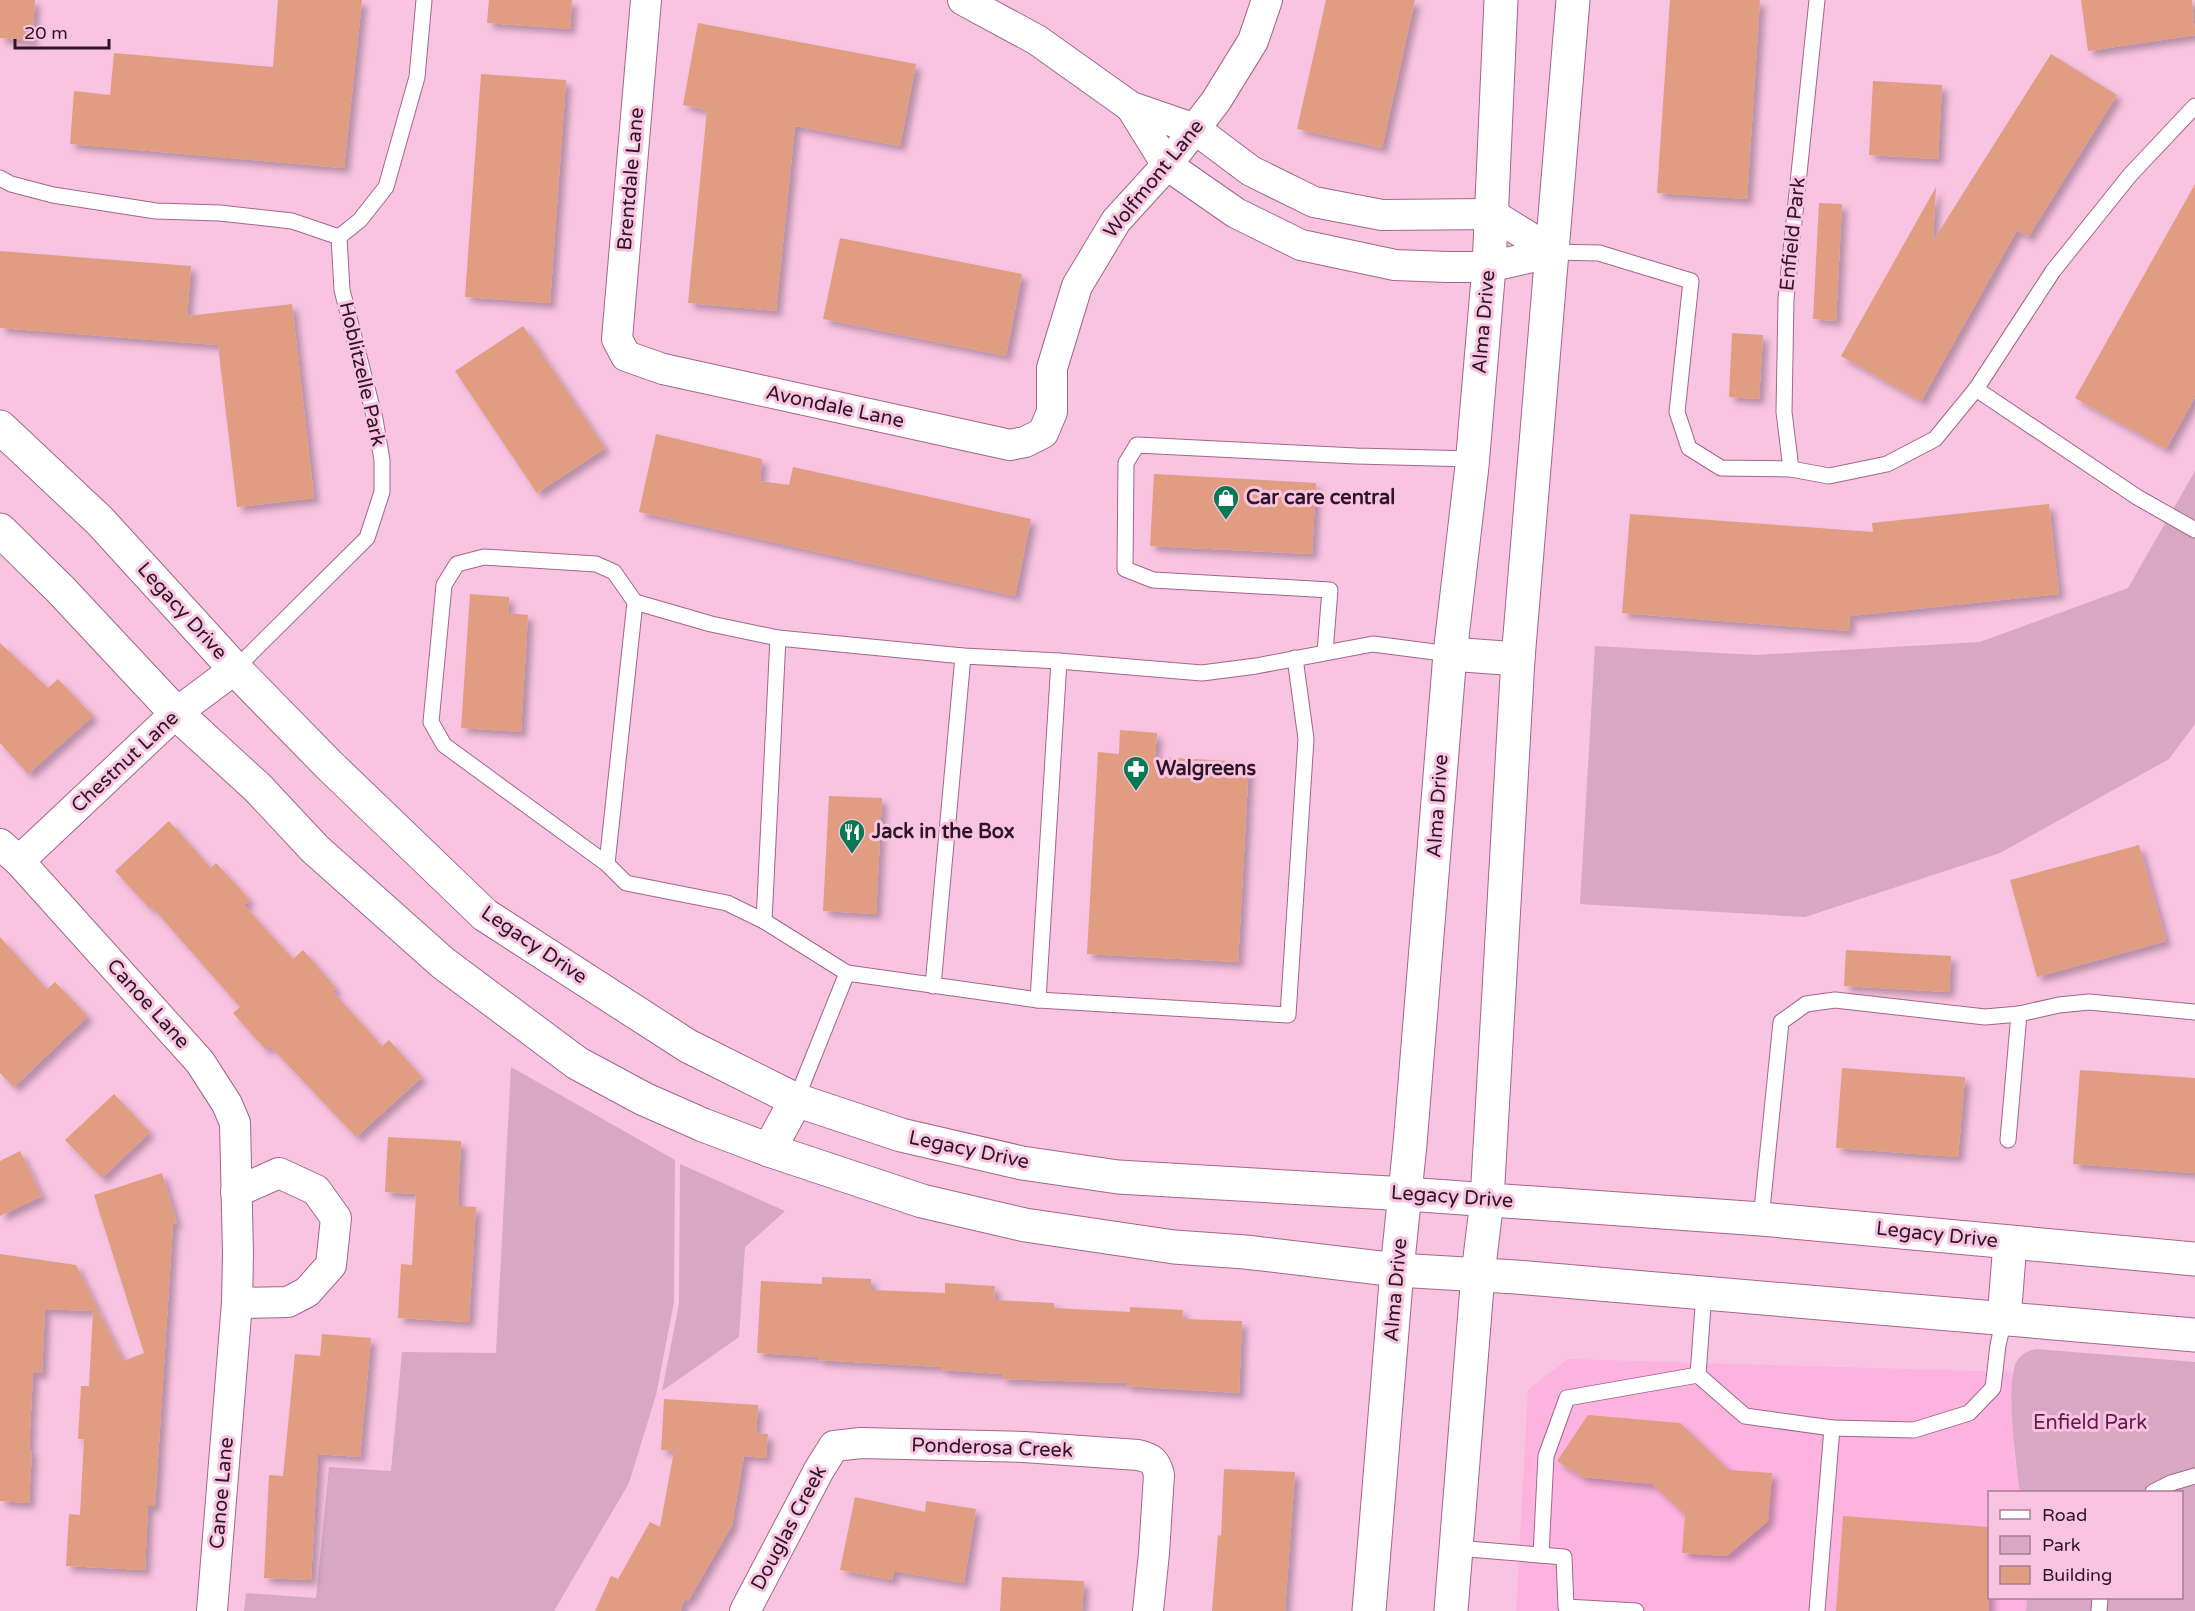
<svg xmlns="http://www.w3.org/2000/svg" width="2195" height="1611" font-family="'Varela Round',sans-serif">
  <style>
    .built { fill: #fdb3df }
    .green { fill: #d7a7c3 }
    .building { fill: #e19d81; filter: url(#shadow) }
    .lines { fill: none; stroke-linecap: round; stroke-linejoin: round }
    .lane-casing { stroke: #a2668a; stroke-width: 17 }
    .street-casing { stroke: #a2668a; stroke-width: 32 }
    .secondary-casing { stroke: #a2668a; stroke-width: 35 }
    .lane { stroke: #fff; stroke-width: 15 }
    .street { stroke: #fff; stroke-width: 30 }
    .secondary { stroke: #fff; stroke-width: 33 }
    .labels { text-anchor: middle; dominant-baseline: central; stroke-width: 6; stroke-linejoin: round; paint-order: stroke }
    .street-label { font-size: 20px; fill: #2e1624; stroke: #f9c3e2 }
    .poi-label { font-size: 20px; font-weight: bold; fill: #2e1624; stroke: #f9c3e2; text-anchor: start }
    .park-label { font-size: 20px; fill: #63174b; stroke: #f9c3e2 }
  </style>
  <defs>
    <filter id="shadow"><feDropShadow dx="5.5" dy="5.5" stdDeviation="3" flood-color="#0004"/></filter>
  </defs>
  <rect width="100%" height="100%" fill="#f9c3e2"/>
  <!-- built -->
  <polygon class="built" points="1568,1359 2012,1372 2014,1453 2020,1492 1990,1492 1990,1598 2027,1598 2026,1611 1516,1611 1528,1390"/>
  <!-- green -->
  <g class="green">
    <polygon points="2195,471 2195,724 2169,759 2000,853 1805,917 1580,904 1595,646 1755,655 1980,642 2128,588"/>
    <polygon points="511,1067 675,1160 674,1302 656,1395 629,1483 554,1611 244,1611 246,1593 316,1598 329,1467 391,1471 402,1352 496,1353"/>
    <polygon points="680,1164 785,1211 745,1247 739,1337 662,1391 679,1304"/>
    <path d="M 2036,1349 L 2195,1362 L 2195,1611 L 2026,1611 L 2027,1598 L 2182,1598 L 2182,1492 L 2020,1492 C 2016,1467 2005,1381 2017,1361 C 2021,1354 2028,1351 2036,1349 Z"/>
  </g>
  <!-- building -->
  <g class="building">
    <polygon points="0,0 35,0 32,41 0,38"/>
    <polygon points="278,0 362,0 344,168 70,144 74,91 110,95 114,53 273,67"/>
    <polygon points="489,0 572,0 570,29 487,23"/>
    <polygon points="1326,0 1415,0 1382,148 1297,129"/>
    <polygon points="1670,0 1760,0 1747,199 1657,193"/>
    <polygon points="2081,0 2192,0 2195,35 2088,51"/>
    <polygon points="698,23 916,64 900,146 795,126 776,311 688,303 707,110 683,105"/>
    <polygon points="2051,54 2117,95 2028,237 2017,230 1921,401 1841,356 1936,187 1933,241"/>
    <polygon points="481,74 566,80 550,303 465,297"/>
    <polygon points="1873,81 1942,85 1938,159 1869,155"/>
    <polygon points="2195,184 2195,397 2166,449 2075,398"/>
    <polygon points="1819,203 1842,204 1836,321 1813,319"/>
    <polygon points="840,238 1022,274 1006,356 823,319"/>
    <polygon points="0,251 191,266 187,316 292,304 314,498 237,507 218,345 0,328"/>
    <polygon points="523,326 605,448 537,493 455,371"/>
    <polygon points="1732,333 1763,335 1759,399 1729,397"/>
    <polygon points="656,434 762,459 760,481 789,485 793,467 1031,519 1015,596 639,512"/>
    <polygon points="1154,474 1316,483 1312,554 1150,546"/>
    <polygon points="2049,504 2059,594 1850,616 1849,631 1622,613 1630,514 1873,532 1872,523"/>
    <polygon points="470,594 509,597 508,613 528,615 521,732 461,728"/>
    <polygon points="0,643 48,688 58,679 93,716 28,774 0,743"/>
    <polygon points="1120,730 1157,733 1155,757 1249,762 1238,962 1087,954 1098,752 1119,754"/>
    <polygon points="829,796 882,798 876,914 823,911"/>
    <polygon points="169,821 211,868 216,863 250,900 244,905 293,959 303,950 336,988 332,991 382,1046 389,1040 422,1077 356,1137 270,1046 266,1050 233,1013 240,1007 152,907 150,909 115,871"/>
    <polygon points="2139,845 2166,941 2037,977 2010,880"/>
    <polygon points="0,937 47,989 55,982 88,1016 14,1087 0,1073"/>
    <polygon points="1846,950 1951,956 1949,992 1844,986"/>
    <polygon points="1842,1068 1965,1077 1958,1157 1836,1148"/>
    <polygon points="2080,1070 2195,1078 2195,1173 2073,1164"/>
    <polygon points="114,1094 150,1132 102,1178 65,1140"/>
    <polygon points="388,1137 461,1141 458,1206 476,1207 469,1322 398,1318 401,1264 412,1265 416,1194 385,1192"/>
    <polygon points="20,1151 42,1196 0,1216 0,1161"/>
    <polygon points="162,1173 177,1223 173,1224 155,1506 148,1506 145,1570 66,1566 69,1514 80,1515 84,1439 78,1439 81,1386 89,1386 93,1311 45,1309 42,1373 33,1373 29,1450 32,1450 29,1503 0,1501 0,1254 76,1265 123,1361 144,1353 94,1195"/>
    <polygon points="822,1277 871,1279 871,1290 945,1293 945,1283 995,1286 994,1300 1054,1303 1054,1308 1130,1312 1130,1307 1183,1310 1182,1319 1242,1321 1239,1393 1126,1386 1126,1383 1002,1379 1002,1374 941,1370 941,1367 818,1360 818,1357 757,1353 761,1281 822,1284"/>
    <polygon points="322,1334 371,1338 360,1457 318,1454 311,1580 264,1578 269,1475 283,1476 295,1354 320,1356"/>
    <polygon points="664,1399 758,1405 756,1433 768,1434 766,1458 744,1456 732,1525 688,1601 685,1599 680,1611 595,1611 611,1576 618,1579 650,1522 660,1527 674,1451 661,1450"/>
    <polygon points="1588,1415 1680,1423 1729,1470 1772,1473 1768,1521 1727,1556 1682,1553 1685,1515 1652,1484 1583,1477 1557,1461"/>
    <polygon points="1224,1469 1295,1472 1285,1611 1212,1611 1218,1535 1221,1536"/>
    <polygon points="855,1497 925,1512 926,1501 976,1509 964,1583 894,1571 892,1580 840,1570"/>
    <polygon points="1843,1516 1989,1527 1989,1611 1836,1611"/>
    <polygon points="1002,1577 1084,1581 1082,1611 1000,1611"/>
  </g>
  <g class="lines">
    <!-- lane casing -->
    <g class="lane-casing">
      <g id="lane">
        <polyline points="0,178 11,184 53,195 156,211 220,213 292,221 339,237 342,290 375,419 382,460 382,492 367,538 235,669"/>
        <polyline points="339,237 360,220 386,187 417,77 424,0"/>
        <polyline points="1553,252 1599,253 1691,281 1677,412 1689,448 1721,468 1791,469 1829,476 1887,464 1935,439 1976,389 2053,271 2130,175 2195,106"/>
        <polyline points="1976,389 2137,497 2195,530"/>
        <polyline points="1791,469 1784,412 1786,299 1817,0"/>
        <polyline points="1325,652 1330,590 1153,580 1125,569 1126,463 1137,445 1356,456 1473,459"/>
        <polyline points="607,864 444,745 431,722 444,585 457,564 484,557 596,564 614,572 635,602"/>
        <polyline points="764,921 778,638"/>
        <polyline points="847,973 1038,1000 1059,661"/>
        <polyline points="933,986 963,656"/>
        <polyline points="1038,1000 1288,1015 1306,739 1295,658"/>
        <polyline points="796,1100 847,973 764,921 727,903 626,883 607,864 635,602 711,624 778,638 963,656 1059,661 1202,673 1256,666 1373,644 1450,654"/>
        <polyline points="2008,1140 2019,1014"/>
        <polyline points="1761,1219 1781,1022 1806,1004 1835,1000 1985,1017 2019,1014 2059,1005 2089,1002 2195,1012"/>
        <polyline points="1704,1293 1698,1375 1745,1416 1832,1428 1817,1611"/>
        <polyline points="1832,1428 1914,1430 1969,1413 1993,1388 1998,1345 2004,1319"/>
        <polyline points="2153,1492 2171,1483 2195,1476"/>
        <polyline points="1456,1548 1564,1557 1566,1607 1636,1611"/>
        <polyline points="1541,1555 1546,1456 1567,1398 1698,1375"/>
        <polyline points="2099,1611 2100,1598"/>
      </g>
    </g>
    <!-- street casing -->
    <g class="street-casing">
      <g id="street">
        <polyline points="646,0 617,339 626,356 663,369 1010,445 1025,442 1043,433 1052,412 1052,368 1077,286 1116,221 1167,165 1216,101 1253,41 1267,0"/>
        <polyline points="963,0 1037,40 1131,107 1195,129 1251,171 1314,202 1382,215 1492,214 1553,252"/>
        <polyline points="1131,107 1167,165 1236,213 1301,245 1395,265 1448,267 1489,267 1553,252"/>
        <polyline points="0,844 19,861 200,1062 227,1104 235,1123 238,1254 237,1303 212,1611"/>
        <polyline points="19,861 176,713 235,669"/>
        <polyline points="236,1192 279,1173 316,1190 336,1218 331,1265 307,1292 288,1302 237,1303"/>
        <path d="M 745,1611 L 819,1470 L 834,1446 L 861,1443 L 1024,1447 L 1138,1455 C 1151,1458 1156,1461 1159,1475 L 1154,1553 L 1148,1611"/>
      </g>
    </g>
    <!-- secondary casing -->
    <g class="secondary-casing">
      <g id="secondary">
        <polyline points="0,427 100,521 235,669 329,765 485,915 688,1046 796,1100 901,1135 1022,1163 1118,1177 1406,1194 1761,1219 2195,1259"/>
        <polyline points="0,530 61,590 176,713 258,788 315,849 443,963 577,1063 644,1099 703,1125 769,1150 922,1201 1025,1225 1174,1247 1245,1252 1397,1270 1516,1277 2195,1335"/>
        <polyline points="1450,654 1518,659"/>
        <polyline points="769,1150 796,1100"/>
        <polyline points="2004,1319 2010,1243"/>
        <polyline points="1369,1611 1397,1270 1410,1144 1450,654 1472,466 1489,267 1501,0"/>
        <polyline points="1451,1611 1478,1274 1487,1200 1518,659 1573,0"/>
      </g>
    </g>
    <!-- lane -->
    <use href="#lane" class="lane"/>
    <!-- street -->
    <use href="#street" class="street"/>
    <!-- secondary -->
    <use href="#secondary" class="secondary"/>
  </g>
  <!-- icons -->
  <defs>
    <g id="shop-pin" transform="scale(1.35)"><path d="M0 17L-7.5 6A9.5 9.5 0 1 1 7.5 6Z" fill="#067954" stroke="#f9c3e2"/><path d="M-5-2.5h2.3a2.7 3.5 0 0 1 5.4 0H5L5.5 6h-11ZM-1.5-2.5h3a1.5 2.3 0 0 0-3 0Z" fill="#fff"/></g>
    <g id="pharmacy-pin" transform="scale(1.35)"><path d="M0 17L-7.5 6A9.5 9.5 0 1 1 7.5 6Z" fill="#067954" stroke="#f9c3e2"/><path d="M-2-6h4v4h4v4h-4v4h-4v-4h-4v-4h4Z" fill="#fff"/></g>
    <g id="restaurant-pin" transform="scale(1.35)"><path d="M0 17L-7.5 6A9.5 9.5 0 1 1 7.5 6Z" fill="#067954" stroke="#f9c3e2"/><path d="M-5-6h1v4h1v-4h1v4h1v-4h1v5L-1.5 .5V6h-2V.5L-5-1ZM5-6V6H3V1.5H1.5Q1.5-4 5-6Z" fill="#fff"/></g>
  </defs>
  <g fill-rule="evenodd">
    <use href="#shop-pin" x="1226" y="498"/>
    <use href="#pharmacy-pin" x="1136" y="769"/>
    <use href="#restaurant-pin" x="852" y="832"/>
  </g>
  <g class="labels">
    <!-- street labels -->
    <g class="street-label">
      <text transform="translate(631 179) rotate(-85)">Brentdale Lane</text>
      <text transform="translate(1154 179) rotate(-51)">Wolfmont Lane</text>
      <text transform="translate(1793 234) rotate(-84)">Enfield Park</text>
      <text transform="translate(1484 322) rotate(-85)">Alma Drive</text>
      <text transform="translate(362 374) rotate(77)">Hoblitzelle Park</text>
      <text transform="translate(835 407) rotate(12)">Avondale Lane</text>
      <text transform="translate(182 611) rotate(48)">Legacy Drive</text>
      <text transform="translate(125 762) rotate(-43)">Chestnut Lane</text>
      <text transform="translate(1438 806) rotate(-86)">Alma Drive</text>
      <text transform="translate(534 945) rotate(34)">Legacy Drive</text>
      <text transform="translate(148 1004) rotate(48)">Canoe Lane</text>
      <text transform="translate(969 1150) rotate(12)">Legacy Drive</text>
      <text transform="translate(1452 1197) rotate(4)">Legacy Drive</text>
      <text transform="translate(1937 1235) rotate(6)">Legacy Drive</text>
      <text transform="translate(1396 1290) rotate(-85)">Alma Drive</text>
      <text transform="translate(992 1448) rotate(2)">Ponderosa Creek</text>
      <text transform="translate(222 1493) rotate(-85)">Canoe Lane</text>
      <text transform="translate(789 1528) rotate(-62)">Douglas Creek</text>
    </g>
    <!-- poi labels -->
    <g class="poi-label">
      <text x="1246" y="498">Car care central</text>
      <text x="1156" y="769">Walgreens</text>
      <text x="872" y="832">Jack in the Box</text>
    </g>
    <!-- park labels -->
    <g class="park-label">
      <text x="2090" y="1423">Enfield Park</text>
    </g>
  </g>
  <!-- legend -->
  <rect x="1988" y="1491" width="195" height="108" fill="#f9c3e2" stroke="#a87e96" stroke-width="1.5"/>
  <rect x="2000" y="1510" width="30" height="9" fill="#ffffff" stroke="#a87e96" stroke-width="1.5"/>
  <text x="2042" y="1521" font-size="18" fill="#2e1624">Road</text>
  <rect x="2000" y="1536" width="30" height="18" fill="#d7a7c3" stroke="#a87e96" stroke-width="1.5"/>
  <text x="2042" y="1551" font-size="18" fill="#2e1624">Park</text>
  <rect x="2000" y="1566" width="30" height="18" fill="#e19d81" stroke="#a87e96" stroke-width="1.5"/>
  <text x="2042" y="1581" font-size="18" fill="#2e1624">Building</text>
  <!-- scale -->
  <path d="M15 39v9h94v-9" fill="none" stroke="#2e1624" stroke-width="3"/>
  <text x="24" y="39" font-size="18" fill="#2e1624" stroke="#f9c3e2" stroke-width="4.5" paint-order="stroke">20 m</text>
</svg>
